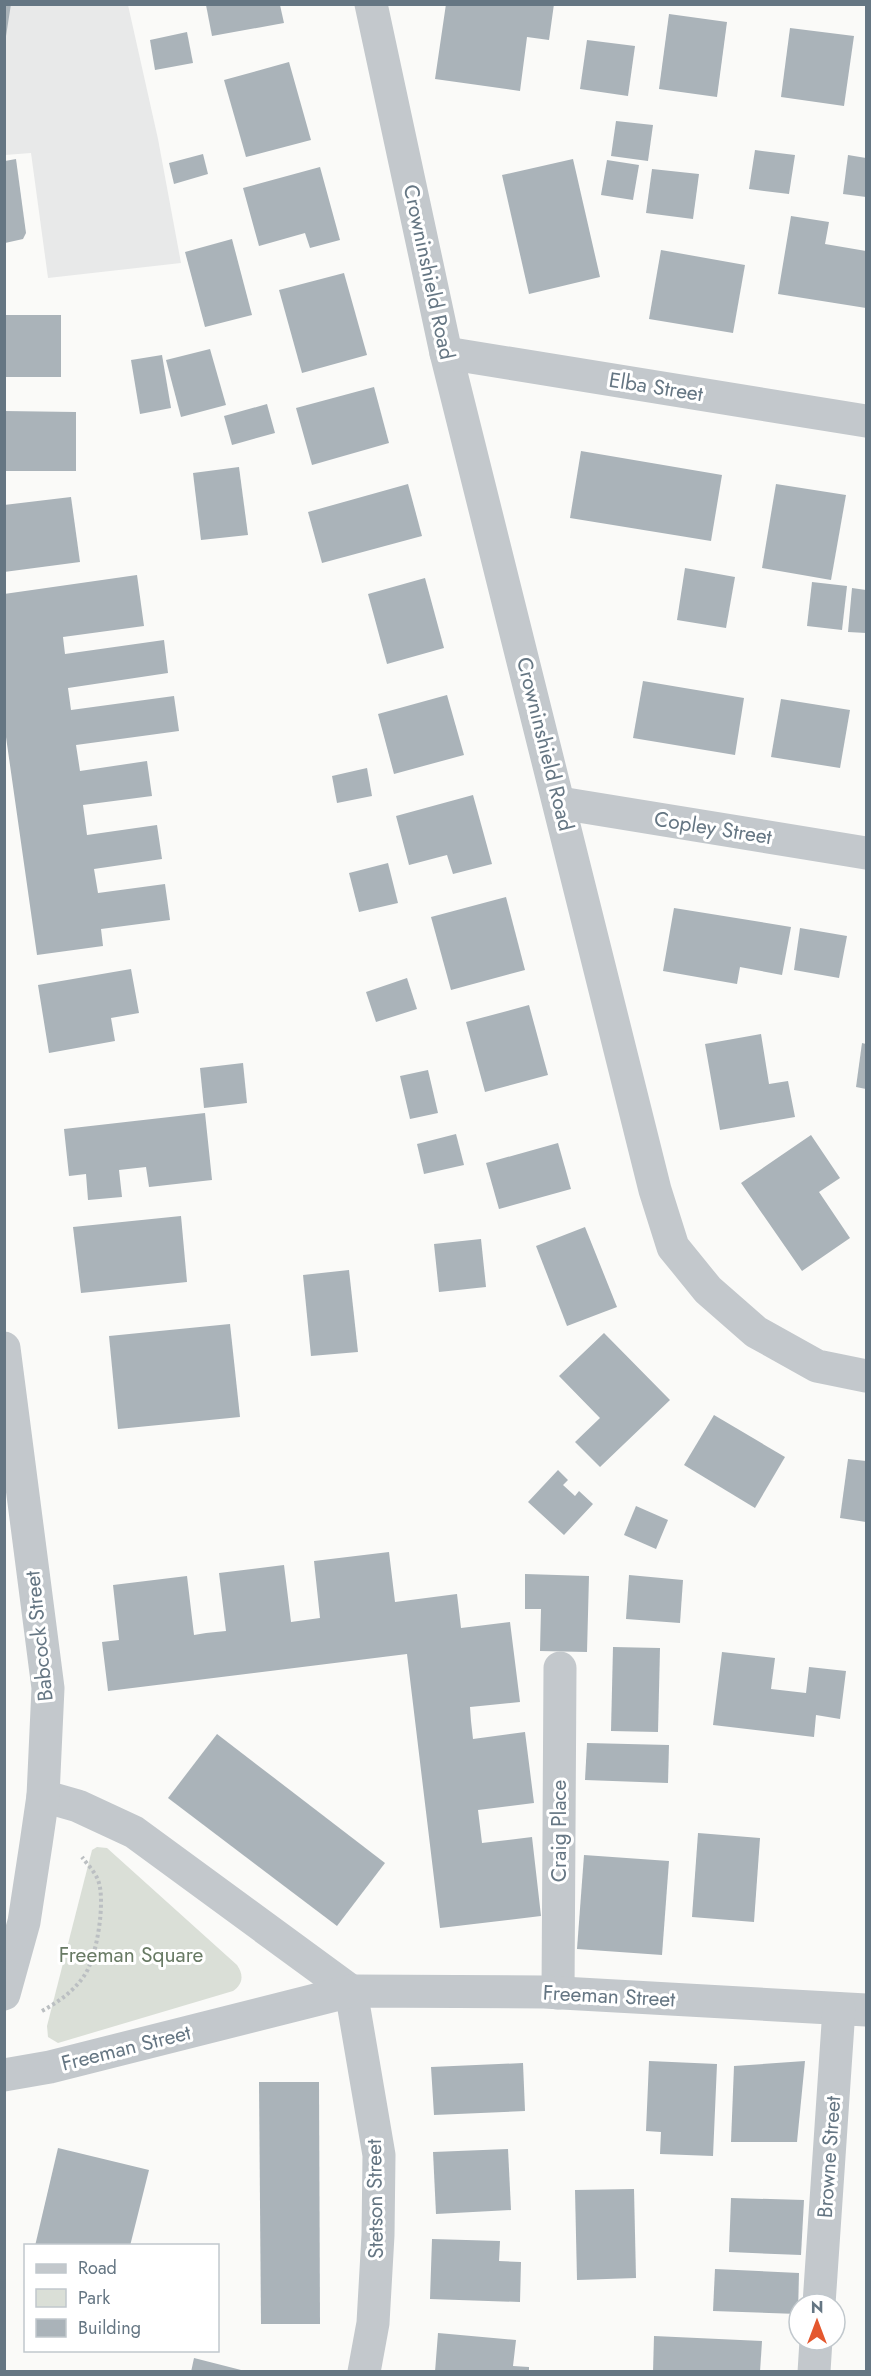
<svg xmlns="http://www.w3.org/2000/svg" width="871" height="2376" font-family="Jost,sans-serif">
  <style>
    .built { fill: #e8e9e9 }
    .green { fill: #dadfd7 }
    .building { fill: #aab3b9 }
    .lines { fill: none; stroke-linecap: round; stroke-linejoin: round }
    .path { stroke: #bbbfc2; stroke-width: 4; stroke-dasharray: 3 3; stroke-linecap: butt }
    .minor { stroke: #c3c8cc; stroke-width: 33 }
    .tertiary { stroke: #c3c8cc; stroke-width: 33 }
    .labels { text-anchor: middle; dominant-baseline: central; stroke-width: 6; stroke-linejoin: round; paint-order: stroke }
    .street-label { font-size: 21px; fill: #657683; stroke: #fff }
    .park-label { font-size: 21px; fill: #687a64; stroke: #fff }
  </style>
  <rect width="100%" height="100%" fill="#fafaf8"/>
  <!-- built -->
  <polygon class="built" points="4,5 128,5 158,139 181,263 48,278 31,153 5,155"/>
  <!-- green -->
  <path class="green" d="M 97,1847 L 107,1848 L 237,1965 C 244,1975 243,1984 233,1991 L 58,2043 L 48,2037 L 47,2026 L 92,1850 Z"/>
  <!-- building -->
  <g class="building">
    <polygon points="4,4 11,4 6,36 4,35"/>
    <polygon points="446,4 554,4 549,40 527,37 520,91 435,79"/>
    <polygon points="206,5 280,5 284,23 212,36"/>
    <polygon points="669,14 727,22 717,97 659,89"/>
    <polygon points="790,28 854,36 844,106 781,97"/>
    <polygon points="187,32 193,63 155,70 150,40"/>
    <polygon points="587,40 635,46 628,96 580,89"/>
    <polygon points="289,62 311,140 246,157 224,80"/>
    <polygon points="616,121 653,125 648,161 611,156"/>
    <polygon points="755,150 795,155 789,194 749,189"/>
    <polygon points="203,154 208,174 174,184 169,163"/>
    <polygon points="848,155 866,158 866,197 843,194"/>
    <polygon points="16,159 26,233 23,239 5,243 5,161"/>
    <polygon points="573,159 600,277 529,294 502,175"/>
    <polygon points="607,160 639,165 633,200 601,195"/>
    <polygon points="320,167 340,240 310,248 305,233 259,246 243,188"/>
    <polygon points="652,169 699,174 693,219 646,213"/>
    <polygon points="791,216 829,222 825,244 866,251 866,308 778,294"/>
    <polygon points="232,239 252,315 205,327 185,252"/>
    <polygon points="661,250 745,265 733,333 649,319"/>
    <polygon points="344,273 367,355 302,373 279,290"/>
    <rect x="4" y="315" width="57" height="62"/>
    <polygon points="210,349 226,405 181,417 166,360"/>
    <polygon points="162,355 171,408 140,414 131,360"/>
    <polygon points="374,387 389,443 312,465 296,408"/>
    <polygon points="267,404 275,433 232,445 224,416"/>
    <polygon points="4,411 76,412 76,471 4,471"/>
    <polygon points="581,451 722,475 711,541 570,518"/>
    <polygon points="239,467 248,535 201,540 193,473"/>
    <polygon points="408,484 422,536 322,563 308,512"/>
    <polygon points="776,484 846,495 831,580 762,568"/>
    <polygon points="71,497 80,562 4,572 4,505"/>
    <polygon points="685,568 735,577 726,628 677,620"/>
    <polygon points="137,575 144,626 63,637 65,654 164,640 168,673 68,688 71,710 174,696 179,731 76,745 80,771 147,761 152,796 83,805 87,835 157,825 162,859 94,869 98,893 165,884 170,920 101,929 103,946 37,955 4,723 4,594"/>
    <polygon points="425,578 444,648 387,664 368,594"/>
    <polygon points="812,582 847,586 842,630 807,626"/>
    <polygon points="852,588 866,590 866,633 848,632"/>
    <polygon points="643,681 744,698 735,755 633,738"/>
    <polygon points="447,695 464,755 394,774 378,714"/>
    <polygon points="781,699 850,710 840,768 771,757"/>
    <polygon points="367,768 372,796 337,803 332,776"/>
    <polygon points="473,795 492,864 453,874 447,855 409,865 396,816"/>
    <polygon points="388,863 398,903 359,912 349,873"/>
    <polygon points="506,897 525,970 451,990 431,917"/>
    <polygon points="674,908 791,927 782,975 740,967 737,984 663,971"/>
    <polygon points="800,928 847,936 839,978 794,970"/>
    <polygon points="131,969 139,1013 111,1018 115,1041 49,1053 38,985"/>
    <polygon points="407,978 417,1009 376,1022 366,992"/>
    <polygon points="529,1005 548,1075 485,1092 466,1022"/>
    <polygon points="761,1034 769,1084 788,1081 795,1117 720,1130 705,1044"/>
    <polygon points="862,1043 866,1044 866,1089 856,1087"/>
    <polygon points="243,1063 247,1103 204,1108 200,1068"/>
    <polygon points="428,1070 438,1113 410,1119 400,1076"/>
    <polygon points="205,1113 212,1180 149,1187 146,1167 119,1170 122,1197 88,1200 86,1174 69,1176 64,1129"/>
    <polygon points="456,1134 464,1165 424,1174 417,1144"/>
    <polygon points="811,1135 840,1178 819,1192 850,1238 802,1271 741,1183"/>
    <polygon points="558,1143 571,1189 499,1209 486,1163"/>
    <polygon points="181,1216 187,1282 81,1293 73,1227"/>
    <polygon points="585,1227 617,1307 567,1326 536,1246"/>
    <polygon points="481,1239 486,1287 439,1292 434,1244"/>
    <polygon points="349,1270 358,1352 311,1356 303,1275"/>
    <polygon points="230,1324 240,1417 118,1429 109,1336"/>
    <polygon points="604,1333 670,1400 600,1467 575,1442 600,1418 559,1376"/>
    <polygon points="714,1415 785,1457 755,1508 684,1465"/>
    <polygon points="848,1459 866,1461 866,1522 840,1518"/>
    <polygon points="558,1470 568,1480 563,1485 575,1496 579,1491 593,1504 564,1535 528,1502"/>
    <polygon points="636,1506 668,1520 656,1549 624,1535"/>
    <polygon points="389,1552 395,1602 457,1594 461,1628 510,1622 520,1702 470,1707 471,1721 473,1739 525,1732 534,1803 478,1810 482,1843 532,1837 541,1916 440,1928 407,1654 108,1691 102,1642 119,1640 113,1585 187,1576 194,1635 206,1633 226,1631 219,1573 284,1565 291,1622 320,1618 314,1561"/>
    <polygon points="525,1574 589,1576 587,1652 540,1651 541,1609 525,1609"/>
    <polygon points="629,1575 683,1580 680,1623 626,1619"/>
    <polygon points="613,1647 660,1648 658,1732 611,1731"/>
    <polygon points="722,1652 775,1658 771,1689 806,1693 809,1667 846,1671 840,1719 816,1715 814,1737 713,1725"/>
    <polygon points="217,1734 385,1863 337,1926 168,1798"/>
    <polygon points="587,1743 669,1745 668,1783 585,1780"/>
    <polygon points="698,1833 760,1838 754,1922 692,1917"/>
    <polygon points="584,1855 669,1861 662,1955 577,1949"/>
    <polygon points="649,2061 717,2064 713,2156 660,2154 661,2132 646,2131"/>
    <polygon points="805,2061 797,2142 731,2142 734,2066"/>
    <polygon points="523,2063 525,2111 434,2115 431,2067"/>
    <polygon points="259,2082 319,2082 320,2324 261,2324"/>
    <polygon points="58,2148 149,2170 130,2246 35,2246"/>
    <polygon points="508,2149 511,2210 436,2214 433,2152"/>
    <polygon points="634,2189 636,2278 577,2280 575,2190"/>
    <polygon points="731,2198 804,2200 801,2255 729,2252"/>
    <polygon points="432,2239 500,2241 499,2261 521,2262 520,2302 430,2299"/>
    <polygon points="715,2269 799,2273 798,2314 713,2311"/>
    <polygon points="438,2333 516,2340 513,2366 529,2367 529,2372 435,2372"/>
    <polygon points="654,2336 762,2341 760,2372 653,2372"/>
    <polygon points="194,2358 245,2371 245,2372 191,2372"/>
  </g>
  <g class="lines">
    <!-- path -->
    <path class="path" d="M 42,2011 C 58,2002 73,1992 84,1976 C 97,1958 106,1900 98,1880 C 95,1872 87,1864 82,1857"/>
    <!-- minor -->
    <g class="minor">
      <polyline points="371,4 446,353 655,1190 673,1247 708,1290 756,1332 817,1366 866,1376"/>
      <polyline points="446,353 866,421"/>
      <polyline points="560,803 866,853"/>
      <polyline points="43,1796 78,1806 134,1832 351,1991"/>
      <polyline points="351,1991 379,2155 378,2235 373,2323 364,2372"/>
      <polyline points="558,1993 560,1668"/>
      <polyline points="4,2075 50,2067 351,1991 544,1992 866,2010"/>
      <polyline points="819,2304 839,2009"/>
      <polyline points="814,2372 816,2340"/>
    </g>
    <!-- tertiary -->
    <polyline class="tertiary" points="4,1348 48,1688 43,1796 36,1844 24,1922 4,1994"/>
  </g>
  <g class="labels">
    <!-- street labels -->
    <g class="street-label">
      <text transform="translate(429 272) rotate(78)">Crowninshield Road</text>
      <text transform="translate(656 387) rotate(9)">Elba Street</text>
      <text transform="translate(545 744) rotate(76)">Crowninshield Road</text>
      <text transform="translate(713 828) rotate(9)">Copley Street</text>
      <text transform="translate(39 1636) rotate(-96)">Babcock Street</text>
      <text transform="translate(559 1831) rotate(-90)">Craig Place</text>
      <text transform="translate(609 1996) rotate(3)">Freeman Street</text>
      <text transform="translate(126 2048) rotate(-14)">Freeman Street</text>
      <text transform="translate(829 2157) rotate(-86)">Browne Street</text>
      <text transform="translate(375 2199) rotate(-91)">Stetson Street</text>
    </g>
    <!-- park labels -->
    <g class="park-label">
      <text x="131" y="1955">Freeman Square</text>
    </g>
  </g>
  <!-- border -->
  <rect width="871" height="2376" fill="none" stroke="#657683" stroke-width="12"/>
  <!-- legend -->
  <rect x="24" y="2244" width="195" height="108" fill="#ffffff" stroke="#c1c8cd" stroke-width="1.5"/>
  <rect x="36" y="2264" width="30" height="9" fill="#c3c8cc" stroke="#c1c8cd" stroke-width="1.5"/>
  <text x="78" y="2274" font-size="18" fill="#657683">Road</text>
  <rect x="36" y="2289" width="30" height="18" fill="#dadfd7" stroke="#c1c8cd" stroke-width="1.5"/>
  <text x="78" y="2304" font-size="18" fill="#657683">Park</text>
  <rect x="36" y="2319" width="30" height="18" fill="#aab3b9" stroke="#c1c8cd" stroke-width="1.5"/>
  <text x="78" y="2334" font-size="18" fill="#657683">Building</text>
  <!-- north arrow -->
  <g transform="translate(817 2322)"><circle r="28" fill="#ffffff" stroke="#c1c8cd" stroke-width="1.5"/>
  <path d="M0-4.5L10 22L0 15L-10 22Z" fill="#e4572e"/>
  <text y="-9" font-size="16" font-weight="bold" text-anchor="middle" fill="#657683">N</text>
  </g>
</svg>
